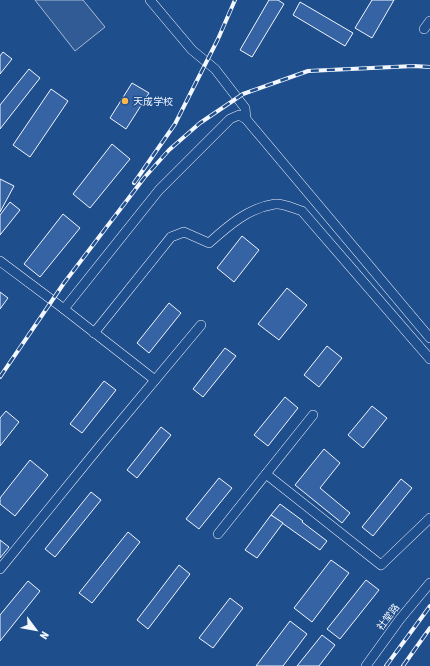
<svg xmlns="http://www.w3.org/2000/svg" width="430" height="666" font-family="'Asap Condensed','Noto Sans SC',sans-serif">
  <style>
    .built { fill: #305b95; stroke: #a8bbd7 }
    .building { fill: #3563a3; stroke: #f2f6ff }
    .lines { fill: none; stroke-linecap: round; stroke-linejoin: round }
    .minor-casing { stroke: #f2f6ff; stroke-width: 10 }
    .minor { stroke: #1f4e8c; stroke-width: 9 }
    .rail-casing { stroke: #f2f6ff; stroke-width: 4 }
    .rail { stroke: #1f4e8c; stroke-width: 2.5; stroke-dasharray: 8; stroke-linecap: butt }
    .poi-dot { fill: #ffb74d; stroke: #1f4e8c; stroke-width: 1.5 }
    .labels { text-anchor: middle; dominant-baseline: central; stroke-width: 3; stroke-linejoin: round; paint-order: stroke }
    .poi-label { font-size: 10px; fill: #f2f6ff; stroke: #1f4e8c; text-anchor: start }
    .street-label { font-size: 10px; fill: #f2f6ff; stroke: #1f4e8c }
  </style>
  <rect width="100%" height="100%" fill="#1f4e8c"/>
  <!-- built -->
  <polygon class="built" points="35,0 83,0 105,27 75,51"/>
  <!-- building -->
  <g class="building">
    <polygon points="269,0 278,0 284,4 252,57 240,50"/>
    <polygon points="372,0 394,0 372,38 355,28"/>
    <polygon points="300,2 353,33 345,46 293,15"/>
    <polygon points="3,52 12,59 0,74 0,56"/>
    <polygon points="29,69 40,78 0,129 0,105"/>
    <polygon points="132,83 149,93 126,129 110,118"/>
    <polygon points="51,89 68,101 30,157 13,145"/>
    <polygon points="112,144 130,159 90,208 73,194"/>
    <polygon points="0,179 14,186 0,212"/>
    <polygon points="10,202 20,210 0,235 0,215"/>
    <polygon points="63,214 80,228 40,277 24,264"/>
    <polygon points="242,236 259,250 234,282 217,268"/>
    <polygon points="287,288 307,305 279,340 258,324"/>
    <polygon points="0,292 8,298 0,309"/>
    <polygon points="169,303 181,313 149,353 137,343"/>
    <polygon points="327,346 342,358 319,387 304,375"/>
    <polygon points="225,348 236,356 203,397 193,389"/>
    <polygon points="104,381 116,390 82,433 70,424"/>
    <polygon points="285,397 298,408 268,446 254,435"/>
    <polygon points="372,406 387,418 363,448 348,435"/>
    <polygon points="6,411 19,422 0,446 0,418"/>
    <polygon points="161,427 171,435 137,478 127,470"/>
    <polygon points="324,449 340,463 320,488 350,513 342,523 295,485"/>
    <polygon points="30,460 48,475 15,516 0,504 0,498"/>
    <polygon points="219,478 232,488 199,529 186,519"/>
    <polygon points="401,479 412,488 373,536 362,527"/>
    <polygon points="91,492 101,500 55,557 45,549"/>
    <polygon points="280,504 303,521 302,522 327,541 320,550 271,515"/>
    <polygon points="271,515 283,523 257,558 245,550"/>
    <polygon points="128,532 140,542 92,603 79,593"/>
    <polygon points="0,540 9,547 0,558"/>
    <polygon points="331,560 349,573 312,622 294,608"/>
    <polygon points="179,565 190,574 148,629 137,620"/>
    <polygon points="366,580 379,590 340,639 327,629"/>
    <polygon points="28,581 40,591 0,641 0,615"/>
    <polygon points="230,598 243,608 213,648 199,638"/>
    <polygon points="290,621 307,634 283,666 256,666"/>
    <polygon points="322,635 335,645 319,666 297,666"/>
  </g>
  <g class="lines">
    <!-- minor casing -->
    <g class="minor-casing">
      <g id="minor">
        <polyline points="150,0 192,50 215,69 245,108 246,119"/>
        <polyline points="424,29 430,21"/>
        <polyline points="0,261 64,309 159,190 230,119 239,115 246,119 430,338"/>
        <polyline points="64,309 155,380"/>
        <path d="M 94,333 L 171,237 L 184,232 L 209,243 C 228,226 248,208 275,204 C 283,203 295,209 302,211 L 430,359"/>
        <polyline points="266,474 381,565 430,518"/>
        <polyline points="218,534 313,415"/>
        <polyline points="0,569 100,446 201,325"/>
        <polyline points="366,666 400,619 430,583"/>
      </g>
    </g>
    <!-- minor -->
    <use href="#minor" class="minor"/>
    <!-- rail casing -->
    <g class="rail-casing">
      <g id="rail">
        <polyline points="134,183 175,124 218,39 235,0"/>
        <polyline points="0,377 64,283 144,178 169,150 200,123 243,94 308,71 414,66 430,67"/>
        <polyline points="386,666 430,606"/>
        <polyline points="403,666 430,628"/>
      </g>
    </g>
    <!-- rail -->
    <use href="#rail" class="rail"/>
  </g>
  <!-- markers -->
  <circle class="poi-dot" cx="125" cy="101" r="4"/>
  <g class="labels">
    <!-- poi labels -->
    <g class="poi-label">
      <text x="133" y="101">天成学校</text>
    </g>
    <!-- street labels -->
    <g class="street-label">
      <text transform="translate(388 617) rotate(-53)">社堂路</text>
    </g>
  </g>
  <!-- north arrow -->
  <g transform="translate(36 630) rotate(122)" stroke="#1f4e8c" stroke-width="3" paint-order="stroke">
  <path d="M0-3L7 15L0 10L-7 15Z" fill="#f2f6ff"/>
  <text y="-6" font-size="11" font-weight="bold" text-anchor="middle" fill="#f2f6ff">N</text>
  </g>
</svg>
